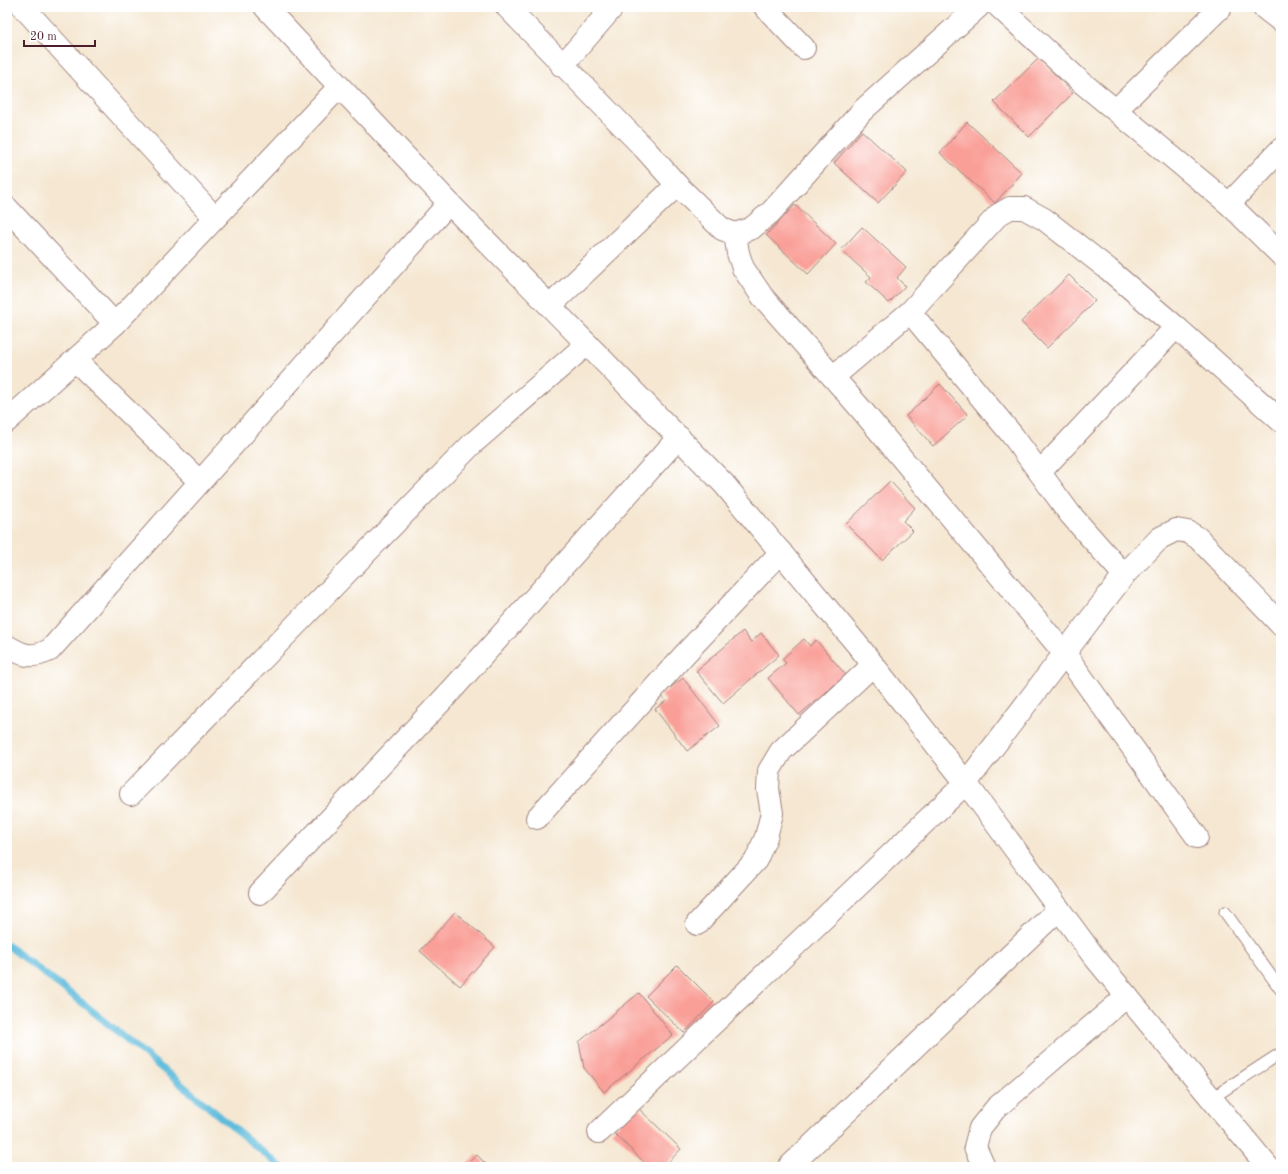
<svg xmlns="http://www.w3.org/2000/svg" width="1288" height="1174" font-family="'Old Standard TT',serif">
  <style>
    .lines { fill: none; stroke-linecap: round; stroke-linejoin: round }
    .stream { stroke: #5ebcdc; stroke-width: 7 }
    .building { fill: #f99f97 }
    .service-casing { stroke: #a0837e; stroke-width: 13 }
    .minor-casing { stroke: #a0837e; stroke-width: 24 }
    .service { stroke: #fff; stroke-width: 11 }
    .minor { stroke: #fff; stroke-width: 22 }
  </style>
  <rect width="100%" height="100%" fill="#fff"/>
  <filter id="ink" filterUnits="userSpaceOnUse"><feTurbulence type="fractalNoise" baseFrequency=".025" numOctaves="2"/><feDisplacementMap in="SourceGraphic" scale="8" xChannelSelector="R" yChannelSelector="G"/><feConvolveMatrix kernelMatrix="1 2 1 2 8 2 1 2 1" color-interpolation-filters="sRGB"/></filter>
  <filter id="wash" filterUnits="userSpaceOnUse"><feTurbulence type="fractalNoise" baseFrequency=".012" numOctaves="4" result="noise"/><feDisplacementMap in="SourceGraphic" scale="16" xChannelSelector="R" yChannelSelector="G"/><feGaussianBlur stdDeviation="0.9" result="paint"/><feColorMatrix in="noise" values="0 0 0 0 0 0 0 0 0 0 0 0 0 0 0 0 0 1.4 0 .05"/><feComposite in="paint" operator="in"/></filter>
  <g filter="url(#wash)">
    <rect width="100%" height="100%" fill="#f5e7d1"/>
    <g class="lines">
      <!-- stream -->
      <polyline class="stream" points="7,945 84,1004 281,1167"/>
    </g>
    <g id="blocks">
      <!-- building -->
      <g class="building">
        <polygon points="1039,58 1073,93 1029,137 994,102"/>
        <polygon points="967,122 1022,173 995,203 940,153"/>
        <polygon points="862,131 907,172 878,203 834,163"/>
        <polygon points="795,205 836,244 808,274 766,235"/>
        <polygon points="862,227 906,267 897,278 905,286 889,303 866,282 871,277 841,250"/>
        <polygon points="1069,275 1095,301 1047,348 1021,322"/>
        <polygon points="940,384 968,415 933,446 906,416"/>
        <polygon points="890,481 915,508 903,521 913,531 882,560 846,524"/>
        <polygon points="743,631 751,642 761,633 779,655 723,703 696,671"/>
        <polygon points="804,639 810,646 816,640 846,675 799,715 768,678 786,663 782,659"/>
        <polygon points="683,678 720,726 687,751 655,709 666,701 661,695"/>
        <polygon points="455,912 495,947 460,986 420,951"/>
        <polygon points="677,965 714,1002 684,1033 646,996"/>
        <polygon points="639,993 673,1035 604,1092 584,1068 579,1042"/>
        <polygon points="636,1106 681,1149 664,1167 649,1167 612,1131"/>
        <polygon points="477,1155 489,1167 463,1167"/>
      </g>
    </g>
  </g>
  <g filter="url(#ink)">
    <use href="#blocks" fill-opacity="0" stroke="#a0837e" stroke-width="1"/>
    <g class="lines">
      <!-- service casing -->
      <g class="service-casing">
        <g id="service">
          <polyline points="1225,912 1281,990"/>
          <polyline points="1212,1098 1281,1053"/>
        </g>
      </g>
      <!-- minor casing -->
      <g class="minor-casing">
        <g id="minor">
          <polyline points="23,7 215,218"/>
          <polyline points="265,7 449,203 724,484 860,648 966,783 1092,954 1268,1167"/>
          <polyline points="507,7 645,149 677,185 722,229 735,234 752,228 771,212 863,110 978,7"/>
          <polyline points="765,7 804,48"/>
          <polyline points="999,7 1080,81 1229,204 1281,255"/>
          <polyline points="1263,7 1281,21"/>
          <polyline points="562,66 613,7"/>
          <polyline points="1116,110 1221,7"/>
          <polyline points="1229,204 1281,149"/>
          <polyline points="7,208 115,324"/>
          <polyline points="735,234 738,253 743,268 762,296 860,408 1065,654 1197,837"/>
          <polyline points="550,306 677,185"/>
          <polyline points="910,312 1013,436 1070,514 1124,575"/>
          <polyline points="1176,327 1281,421"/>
          <polyline points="75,360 199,481"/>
          <polyline points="833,377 910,312 998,215 1010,208 1024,208 1044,219 1108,269 1176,327 1040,472"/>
          <polyline points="7,421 115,324 339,87"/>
          <path d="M 7,646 C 24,656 31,659 50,650 L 449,203"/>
          <polyline points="131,794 472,444 587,344"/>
          <polyline points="537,818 684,655 781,552"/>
          <polyline points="260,893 450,692 679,437"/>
          <polyline points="697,924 756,860 766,837 772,813 768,789 769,771 781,751 873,665"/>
          <polyline points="599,1132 966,783 1124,575 1160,538 1176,530 1188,532 1198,538 1281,625"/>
          <polyline points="789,1167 1059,909"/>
          <polyline points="984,1167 975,1147 980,1128 996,1108 1127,996"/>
        </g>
      </g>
      <!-- service -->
      <use href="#service" class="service"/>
      <!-- minor -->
      <use href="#minor" class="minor"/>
    </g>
  </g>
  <!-- margin -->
  <rect width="1288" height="1174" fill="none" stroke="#fff" stroke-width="24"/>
  <!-- scale -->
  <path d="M24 40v6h71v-6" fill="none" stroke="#4a1f2b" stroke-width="2"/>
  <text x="30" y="40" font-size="12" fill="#4a1f2b" stroke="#ffffff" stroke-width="3" paint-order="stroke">20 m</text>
</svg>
